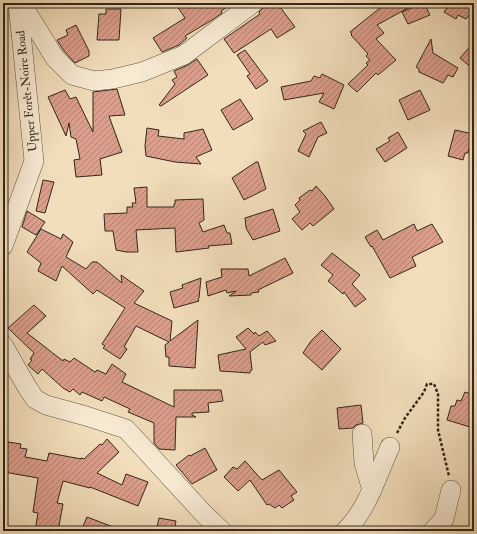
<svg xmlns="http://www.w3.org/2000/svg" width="477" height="534" font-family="'IM FELL Double Pica',serif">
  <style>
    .building { fill: url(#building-hatch); stroke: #32261b }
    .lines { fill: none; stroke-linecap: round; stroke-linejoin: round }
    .minor-casing { stroke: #625443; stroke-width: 20 }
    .path { stroke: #32261b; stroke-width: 2.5; stroke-dasharray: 3 2; stroke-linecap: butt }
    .minor { stroke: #f7ead3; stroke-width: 19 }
    .labels { text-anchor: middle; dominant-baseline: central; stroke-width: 3.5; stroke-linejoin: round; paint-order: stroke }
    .street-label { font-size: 12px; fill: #32261b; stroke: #f7ead3 }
  </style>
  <defs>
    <pattern id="building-hatch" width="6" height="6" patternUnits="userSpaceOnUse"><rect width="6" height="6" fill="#db9f8d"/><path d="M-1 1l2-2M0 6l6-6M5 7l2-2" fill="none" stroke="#b28172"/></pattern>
  </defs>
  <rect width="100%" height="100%" fill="#f2debb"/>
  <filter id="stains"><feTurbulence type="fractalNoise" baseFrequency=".005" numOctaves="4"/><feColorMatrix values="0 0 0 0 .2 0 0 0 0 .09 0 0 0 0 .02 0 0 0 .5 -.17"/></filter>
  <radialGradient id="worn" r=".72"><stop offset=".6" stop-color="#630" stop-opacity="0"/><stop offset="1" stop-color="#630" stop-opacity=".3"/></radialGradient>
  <!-- building -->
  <g class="building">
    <polygon points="175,3 233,3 221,11 222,13 212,20 185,36 187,38 179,45 162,52 153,38 185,18"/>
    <polygon points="264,3 277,3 295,27 277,38 271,29 234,53 224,39 260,14 259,12 263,8"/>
    <polygon points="377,3 417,3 377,25 384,33 376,39 396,60 378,75 376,73 357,92 348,84 368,65 366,63 370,60 366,56 368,54 351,35 352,34 350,32 380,8"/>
    <polygon points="424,3 430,15 408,24 402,12"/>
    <polygon points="438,3 474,3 474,9 466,19 458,15 456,19 444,12 447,8"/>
    <polygon points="106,9 121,9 119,40 97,40 99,14 106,14"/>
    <polygon points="76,25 89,51 89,56 75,63 64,51 57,40 68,35 66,30"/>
    <polygon points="431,39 433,53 458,68 453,77 448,75 443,83 419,72 419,69 416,67"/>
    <polygon points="474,42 474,70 460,58"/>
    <polygon points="245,50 268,81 256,89 247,76 250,74 237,55"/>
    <polygon points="197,59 208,75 161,106 159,105 175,84 172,80 177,77 174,71 188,65"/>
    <polygon points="322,74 344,85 334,109 319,102 324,93 284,100 281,87 311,81 314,76 320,78"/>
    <polygon points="117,89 125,115 109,116 122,152 100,159 102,175 76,177 74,160 80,159 76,139 71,137 69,123 66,136 48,97 65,90 70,99 76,97 93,132 93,92"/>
    <polygon points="420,90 430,110 408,120 399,100"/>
    <polygon points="240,99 253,119 233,130 221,110"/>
    <polygon points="321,122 327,133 318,137 309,157 298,151 306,134 303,131"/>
    <polygon points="147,128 159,130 158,136 184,139 184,133 203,129 212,150 196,157 201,164 175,162 146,156 145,146"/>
    <polygon points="455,130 473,134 468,153 465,153 463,160 448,156"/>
    <polygon points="398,132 407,148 385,162 376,149 390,141 388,138"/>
    <polygon points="256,162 258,162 266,189 244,200 232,178"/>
    <polygon points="43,180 54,182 45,213 36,211"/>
    <polygon points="316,186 325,196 334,209 313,226 310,223 302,230 292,219 300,212 295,205 300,200 299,198 310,190 312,191"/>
    <polygon points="147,187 147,207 174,207 174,204 175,204 175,200 203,199 204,220 199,223 203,232 224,225 227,233 230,233 232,244 208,246 209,248 176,252 175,228 136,230 138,252 126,252 116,250 113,231 105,231 104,214 127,213 127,207 133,207 132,203 136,203 134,188"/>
    <polygon points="273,209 280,231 253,240 246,228 245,218"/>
    <polygon points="27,211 45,222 36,235 22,227"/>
    <polygon points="414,224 417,231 432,224 443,242 412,257 416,266 390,278 372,246 371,247 365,237 377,230 383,240"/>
    <polygon points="41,229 61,239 63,234 73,242 66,257 86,269 92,262 97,262 122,283 121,275 144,291 134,303 172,321 170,341 198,320 195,368 169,366 169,357 166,357 165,345 169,342 136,326 124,347 127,349 120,359 103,348 105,346 102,344 125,308 97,290 93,294 62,266 56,281 38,271 41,263 27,252"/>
    <polygon points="332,253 360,275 352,284 366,299 355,307 344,292 343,294 328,281 333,275 321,265"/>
    <polygon points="285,258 293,273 258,290 259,292 251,293 251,295 229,296 236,291 227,293 226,290 208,296 206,282 222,277 221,269 248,269 249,276"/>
    <polygon points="201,278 199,298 198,299 199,301 174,308 170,292 183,288 182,285"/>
    <polygon points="34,305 46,316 27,333 63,361 64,359 70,362 74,358 95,372 97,370 106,374 112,364 126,374 122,382 174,407 174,390 221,390 223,401 208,403 209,412 192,413 192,415 196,417 176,417 175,450 159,449 154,443 154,423 128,412 130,409 104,397 102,401 82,392 80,395 73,389 70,392 63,388 42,369 38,374 28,365 32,360 30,359 34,353 8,328"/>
    <polygon points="248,328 254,334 255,332 259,336 267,331 276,341 265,345 263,342 250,352 252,370 250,371 250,373 220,371 218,355 246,349 236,337"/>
    <polygon points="322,330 341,349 322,370 303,353 311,341"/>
    <polygon points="465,392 474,395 474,417 470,427 447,420 451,406 455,406 457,400 461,401"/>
    <polygon points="361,405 363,423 356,425 353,428 339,429 337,408"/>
    <polygon points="107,439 119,452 97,473 122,485 126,474 148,482 138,506 90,487 90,488 63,481 57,503 63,504 58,531 35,531 38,513 33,512 38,478 4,472 8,442 21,444 20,448 27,449 25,457 47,461 49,453 81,459 81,458 84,459 100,444 102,445"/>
    <polygon points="205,448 217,470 192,484 176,465 189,455 190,456"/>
    <polygon points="245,461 262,480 279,470 297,492 291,496 294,500 282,508 279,505 275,508 269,504 267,505 250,480 238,491 224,477 233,467 237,469"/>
    <polygon points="87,517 121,530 121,531 81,531"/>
    <polygon points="159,518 176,521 174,531 156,531"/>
  </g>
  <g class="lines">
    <!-- minor casing -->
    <g class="minor-casing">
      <g id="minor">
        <polyline points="21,3 55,58 72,75 94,81 113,79 142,72 184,55 253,3"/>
        <polyline points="3,246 34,161 18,3"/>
        <polyline points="3,345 27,387 35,399 46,405 86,416 126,429 203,513 222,531"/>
        <polyline points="362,434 364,463 372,490"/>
        <path d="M 345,531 C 367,511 378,473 390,447"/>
        <polyline points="433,531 444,519 451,490"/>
      </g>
    </g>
    <!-- path -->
    <polyline class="path" points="397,433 405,418 424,392 427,384 434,384 438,394 438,430 449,476"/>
    <!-- minor -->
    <use href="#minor" class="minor"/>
  </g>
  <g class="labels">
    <!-- street labels -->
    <g class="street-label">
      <text transform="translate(27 91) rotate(-96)">Upper Forêt-Noire Road</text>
    </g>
  </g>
  <!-- margin -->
  <rect width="477" height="534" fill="none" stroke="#f2debb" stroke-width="16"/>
  <rect x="4" y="4" width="469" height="526" fill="none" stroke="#32261b" stroke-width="2"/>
  <rect x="8" y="8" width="461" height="518" fill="none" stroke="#32261b"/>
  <rect width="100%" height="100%" filter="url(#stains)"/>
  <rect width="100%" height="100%" fill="url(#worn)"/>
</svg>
